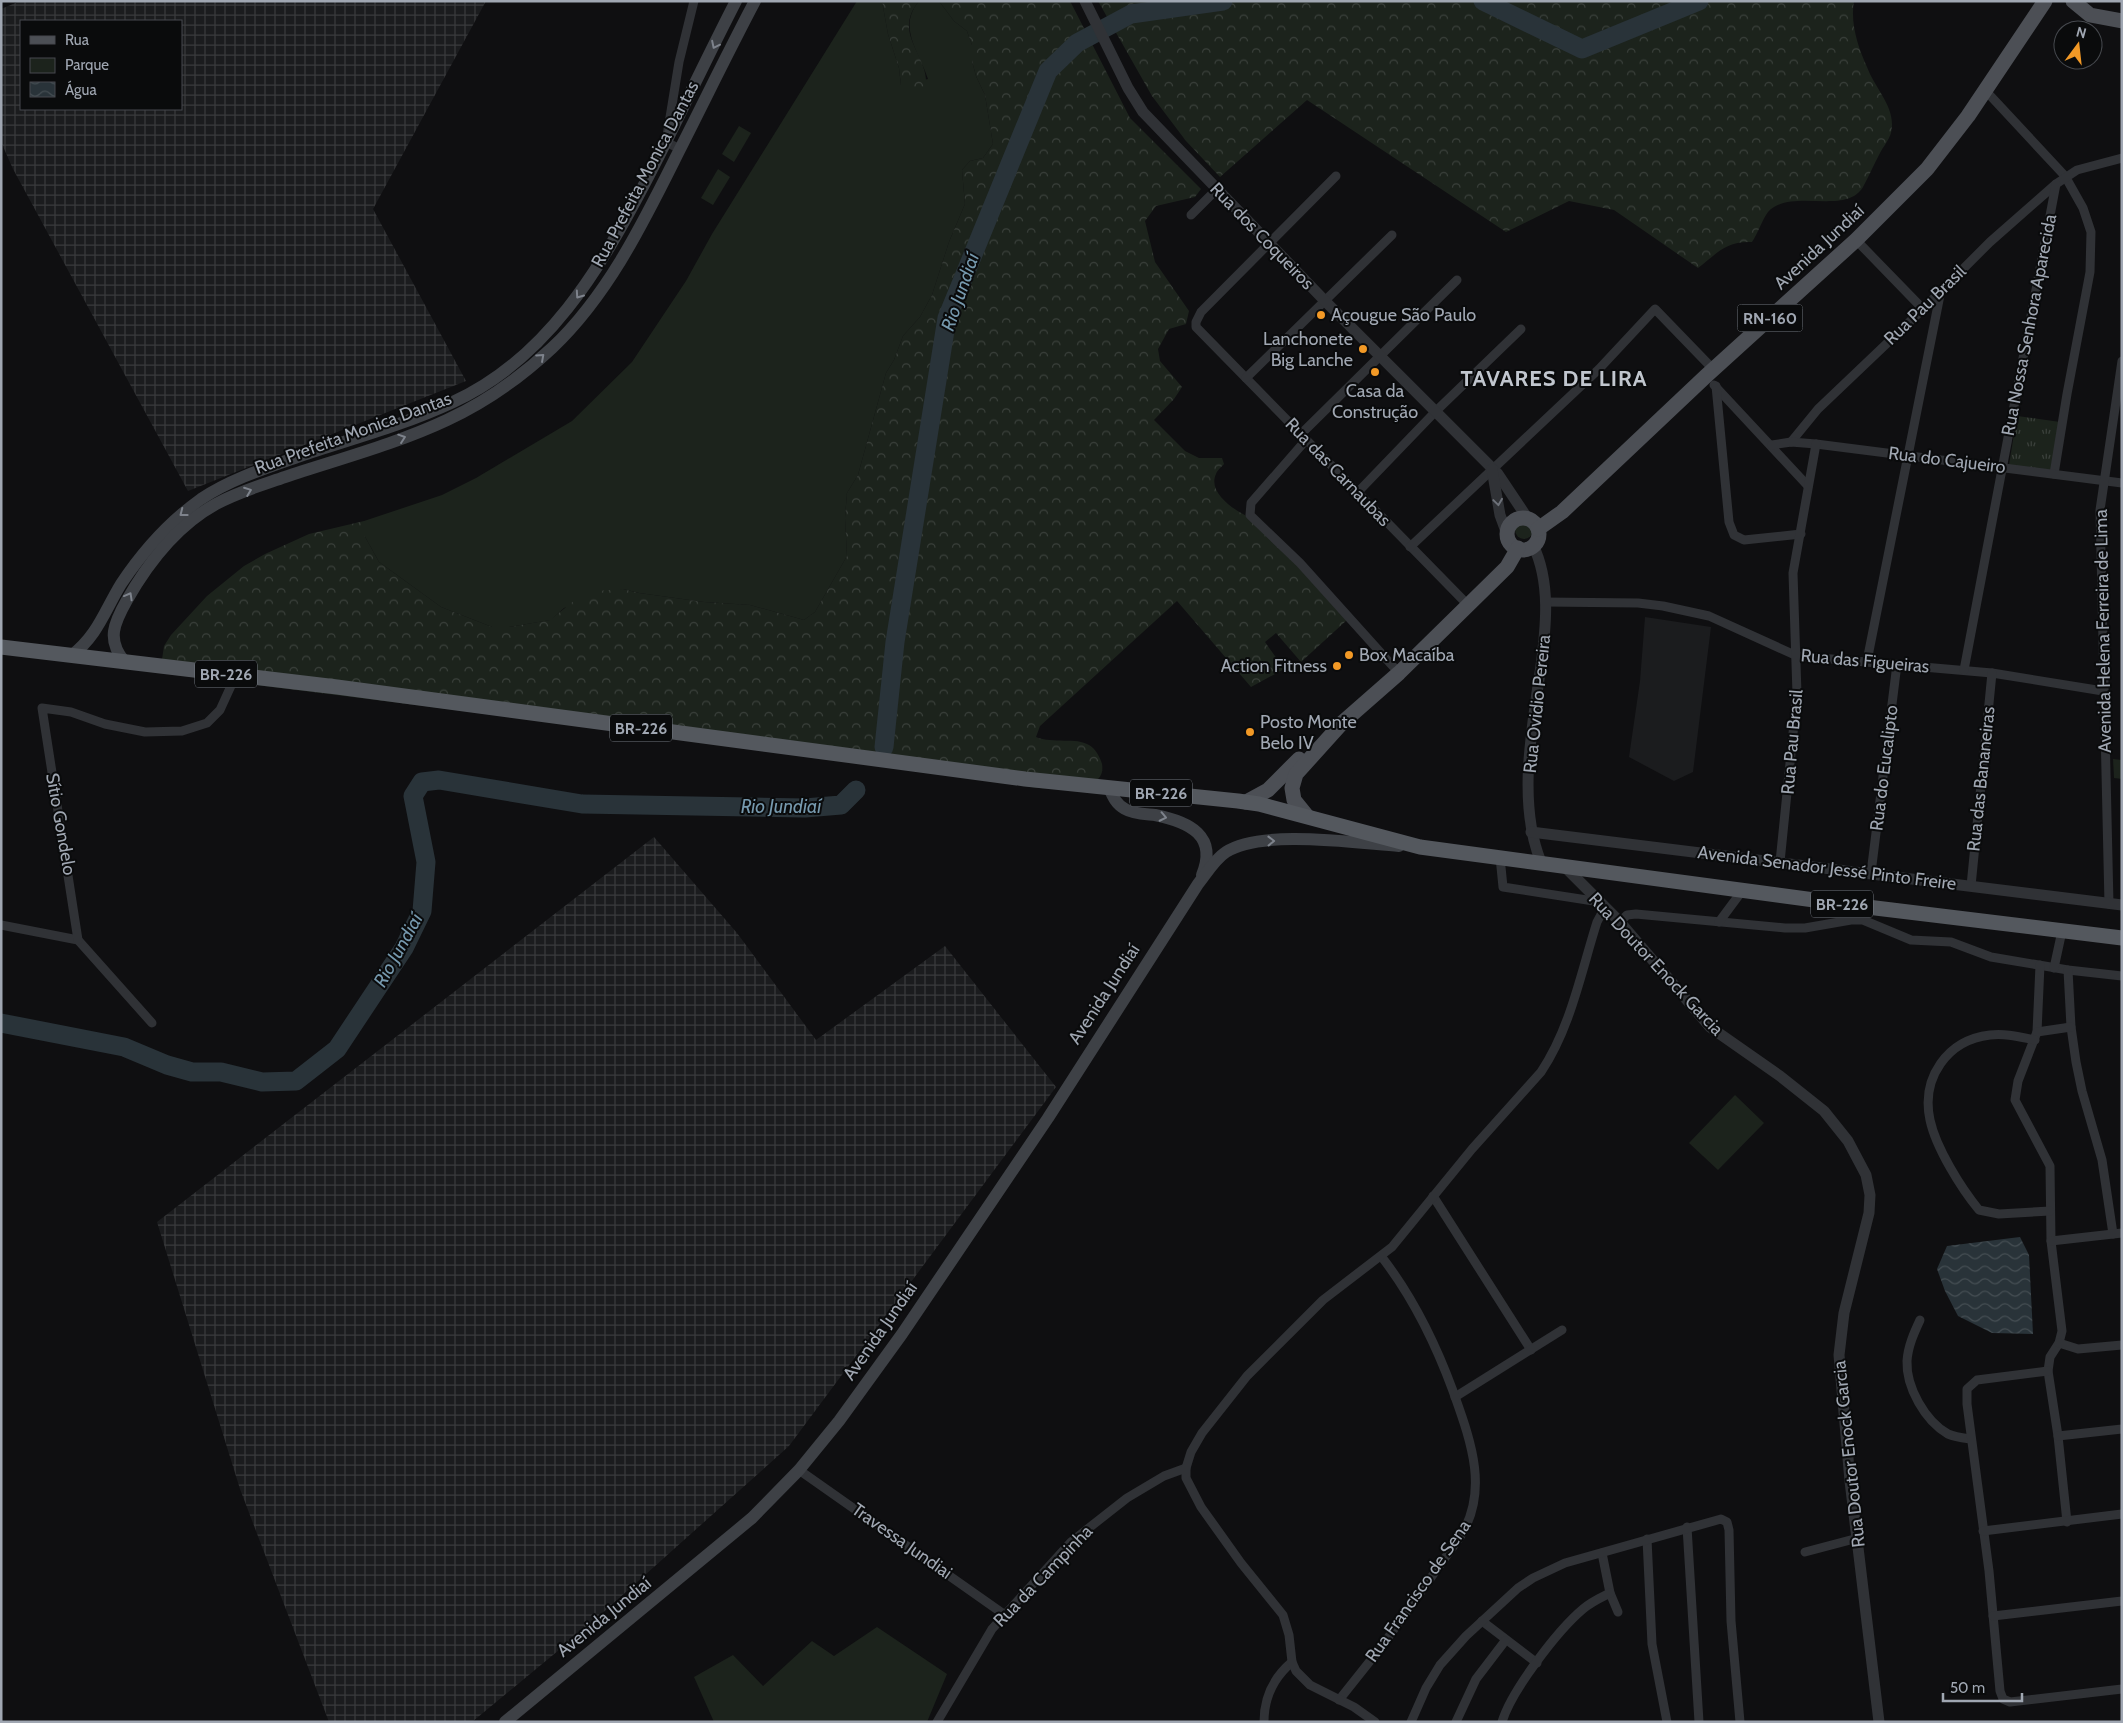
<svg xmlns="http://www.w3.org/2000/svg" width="2123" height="1723" font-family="Cabin,sans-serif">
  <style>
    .built { fill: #1b1c1e }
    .industrial { fill: url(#industrial-grid); fill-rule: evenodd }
    .green { fill: #1c231c }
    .forest { fill: url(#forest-crowns) }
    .park { fill: url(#park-tufts) }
    .water { fill: url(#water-waves) }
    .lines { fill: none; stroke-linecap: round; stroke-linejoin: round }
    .river { stroke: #293339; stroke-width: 19 }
    .minor { stroke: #303236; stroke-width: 9 }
    .tertiary { stroke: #303236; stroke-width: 11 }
    .secondary { stroke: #3e4146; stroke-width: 12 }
    .primary { stroke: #4c4f55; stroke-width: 15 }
    .trunk { stroke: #54585e; stroke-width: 15 }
    .oneway { stroke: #7e838c }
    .oneway2 { stroke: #6e727a }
    .poi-dot { fill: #f29926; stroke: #0a0b0c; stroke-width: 2 }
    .labels { text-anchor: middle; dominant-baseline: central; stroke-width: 4; stroke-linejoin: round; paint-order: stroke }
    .shield { fill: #0a0b0c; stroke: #737880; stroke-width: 1 }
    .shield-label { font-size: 16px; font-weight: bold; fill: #a0a7b2 }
    .street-label { font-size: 18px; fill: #a0a7b2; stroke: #0a0b0c }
    .poi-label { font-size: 18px; fill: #a0a7b2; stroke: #0a0b0c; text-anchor: start }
    .water-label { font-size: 19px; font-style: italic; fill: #7699ae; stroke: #0a0b0c }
    .district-label { font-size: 22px; font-weight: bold; letter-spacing: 1px; fill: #c1c6ce; stroke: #0a0b0c }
  </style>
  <defs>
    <pattern id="industrial-grid" width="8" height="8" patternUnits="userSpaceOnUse" patternTransform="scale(1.25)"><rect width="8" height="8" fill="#1b1c1e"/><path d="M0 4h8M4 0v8" fill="none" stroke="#393a3c"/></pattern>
    <pattern id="forest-crowns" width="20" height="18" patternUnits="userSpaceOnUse" patternTransform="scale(1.25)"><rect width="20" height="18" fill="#1c231c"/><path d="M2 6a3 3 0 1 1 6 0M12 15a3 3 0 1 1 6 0" fill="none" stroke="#3a403b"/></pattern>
    <pattern id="park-tufts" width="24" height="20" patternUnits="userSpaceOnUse" patternTransform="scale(1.25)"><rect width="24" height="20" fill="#1c231c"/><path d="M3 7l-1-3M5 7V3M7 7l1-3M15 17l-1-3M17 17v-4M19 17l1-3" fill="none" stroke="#3a403b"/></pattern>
    <pattern id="water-waves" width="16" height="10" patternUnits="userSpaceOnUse" patternTransform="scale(1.25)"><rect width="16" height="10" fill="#293339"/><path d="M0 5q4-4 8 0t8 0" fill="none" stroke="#454e53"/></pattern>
  </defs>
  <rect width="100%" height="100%" fill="#0f0f11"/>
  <!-- built -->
  <polygon class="built" points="1645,617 1711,627 1693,772 1674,781 1629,757 1640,681"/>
  <!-- industrial -->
  <g class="industrial">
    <path d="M 20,1 L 486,1 L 373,209 L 466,381 L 188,491 L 13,169 L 1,142 L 1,9 ZM 21,21 L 181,21 L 181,109 L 21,109 Z"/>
    <polygon points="654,837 737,933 816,1040 945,946 1056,1087 789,1446 588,1626 472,1722 329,1722 240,1489 157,1222"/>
  </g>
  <!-- green -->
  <g class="green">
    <path d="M 857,1 L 882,1 L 888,34 L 899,68 L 901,85 L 928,79 C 919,52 897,27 919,1 L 939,1 L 954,21 L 967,31 L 972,45 L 972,61 L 976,76 L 985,95 L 993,144 L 983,158 L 970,161 L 962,170 L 965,204 L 949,242 L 932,295 L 920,317 L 903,336 L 894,360 L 886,373 L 858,475 L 847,493 L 845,518 L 847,556 L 815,612 L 804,620 L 750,605 L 704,602 L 639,593 L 623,589 L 564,608 L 551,620 L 509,627 L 492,627 L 441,607 L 379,562 L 364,535 L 364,521 L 442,495 L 476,478 L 572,421 L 632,362 L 686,281 L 712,234 Z"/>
    <polygon points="739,126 751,133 734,162 722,154"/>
    <polygon points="718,169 730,177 713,205 701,198"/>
    <polygon points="2113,759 2122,760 2122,779 2114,778"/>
    <polygon points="1735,1095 1764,1123 1718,1170 1689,1143"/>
    <polygon points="877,1627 947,1674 927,1722 714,1722 694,1677 733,1655 763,1686 812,1641 834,1656"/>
  </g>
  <!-- forest -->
  <g class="forest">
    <path d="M 882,1 L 919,1 C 890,36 934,57 925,92 L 913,91 L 901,85 L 899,68 L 888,34 Z"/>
    <path d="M 939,1 L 1070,1 L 1130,118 L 1201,189 L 1195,197 L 1156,206 L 1145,221 L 1155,262 L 1189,311 L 1186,324 L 1169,329 L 1158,349 L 1160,361 L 1182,387 L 1174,399 L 1154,420 L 1185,451 L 1199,458 L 1222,458 L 1224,464 C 1221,467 1217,471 1216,474 C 1206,495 1242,515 1257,521 L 1347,620 L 1301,662 L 1276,633 L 1265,642 L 1284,669 L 1251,687 L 1177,601 L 1040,726 L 1036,737 C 1053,744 1076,737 1089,745 C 1095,748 1100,757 1102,764 C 1107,794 1055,789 1038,788 L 769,749 L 160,673 L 164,646 L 171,635 L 207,596 L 244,566 L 265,554 L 309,534 L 364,521 L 364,535 L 379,562 L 441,607 L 492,627 L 509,627 L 550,620 L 580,596 L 596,591 L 623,589 L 639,593 L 704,602 L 750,605 L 804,620 L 815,612 L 847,556 L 845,518 L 847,493 L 858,475 L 886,373 L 894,360 L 903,336 L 920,317 L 932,295 L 949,242 L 965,204 L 962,170 L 970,161 L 983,158 L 993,144 L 985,95 L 976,76 L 972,61 L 972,45 L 967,31 L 954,21 Z"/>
    <path d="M 1098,1 L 1854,1 C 1850,23 1858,47 1867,67 C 1875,89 1897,108 1891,133 C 1889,140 1883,147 1880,153 C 1874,164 1869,176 1863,187 C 1846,216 1791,187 1768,212 C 1762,220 1758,233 1752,242 C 1725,241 1718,253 1698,268 L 1614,210 L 1569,201 L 1506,232 L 1307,100 L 1220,177 L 1186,141 L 1152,96 Z"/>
  </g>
  <!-- park -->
  <g class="park">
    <polygon points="2017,416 2060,422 2052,470 2009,465"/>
    <circle cx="1524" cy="530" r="9"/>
  </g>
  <!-- water -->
  <polygon class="water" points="2020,1237 2029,1255 2033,1334 1992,1333 1958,1316 1945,1291 1937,1269 1947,1246"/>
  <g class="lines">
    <!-- river -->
    <g class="river">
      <polyline points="1483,1 1582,49 1699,1"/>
      <polyline points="884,747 895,642 947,318 1048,71 1077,43 1131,14 1223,1"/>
      <polyline points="1,1023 124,1047 167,1065 192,1072 221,1072 262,1082 296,1081 337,1049 404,948 422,911 426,862 413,796 422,782 439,780 582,804 805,808 841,805 856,790"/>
    </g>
    <!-- minor -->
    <g class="minor">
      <polyline points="1985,90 2065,176 2083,208 2091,232 2090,272 2067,394 2054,474"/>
      <polyline points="680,149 666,142 679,62 694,1"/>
      <polyline points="1336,176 1201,312 1196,322 1196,327 1468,605"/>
      <polyline points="1191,215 1216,190"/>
      <polyline points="1856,240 1923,309"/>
      <polyline points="1246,378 1392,235"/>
      <polyline points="1714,385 1808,486"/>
      <polyline points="1716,386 1729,522 1734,535 1744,540 1801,534"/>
      <polyline points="1301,434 1457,280"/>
      <polyline points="1306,440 1251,503 1250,515 1300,563 1399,673"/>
      <polyline points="1791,442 1818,409 1923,309 1990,242 2056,184 2077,170 2122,158"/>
      <polyline points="1772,445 1791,442 1816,444 2122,483"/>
      <polyline points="1357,493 1435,412 1521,329"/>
      <polyline points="1410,547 1599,369 1655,309 1713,369"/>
      <polyline points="1545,602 1638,603 1663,606 1709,616 1797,656 1992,673 2103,691"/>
      <polyline points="1867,661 1941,290"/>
      <polyline points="1964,670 2056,184"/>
      <polyline points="1500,857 1503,887 1600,902"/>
      <polyline points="1780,862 1797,694 1793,573 1816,444"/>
      <polyline points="1871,873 1897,664"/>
      <polyline points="1971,886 1992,673"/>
      <polyline points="2109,904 2100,510 2122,361"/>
      <polyline points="1620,922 1627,915 1636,914 1785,928 1805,928 1851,920 1863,920 1911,940 1951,942 1991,957 2068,970 2122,976"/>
      <polyline points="1719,922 1742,891"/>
      <polyline points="1,925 78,940 152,1023"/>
      <polyline points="78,940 42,708 71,712 105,724 145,732 182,731 207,723 220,710 236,675"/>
      <polyline points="2040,965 2037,1032 2018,1081 2015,1100 2050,1166 2051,1241 2062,1331 2059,1343 2050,1357 2048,1371 2058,1436 2067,1522"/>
      <polyline points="2054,968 2062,931"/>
      <polyline points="2068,970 2071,1027 2076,1062 2082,1091 2102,1160 2113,1234"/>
      <polyline points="2037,1032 2071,1027"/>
      <path d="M 2035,1040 C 2020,1037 2005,1033 1990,1035 C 1947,1040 1921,1078 1930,1120 C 1936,1148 1961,1188 1979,1210 L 1999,1214 L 2050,1211"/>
      <polyline points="1433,1196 1531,1350"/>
      <polyline points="2051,1241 2122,1233"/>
      <path d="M 1920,1320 C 1914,1333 1908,1346 1907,1361 C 1906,1387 1925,1421 1948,1434 C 1955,1437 1963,1438 1970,1439"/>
      <polyline points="2059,1343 2078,1349 2122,1345"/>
      <polyline points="2048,1371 1977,1380 1967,1389 1967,1404 1989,1571 2000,1691 2003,1699 2010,1702 2122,1689"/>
      <polyline points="1455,1397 1562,1330"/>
      <polyline points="2058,1436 2122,1429"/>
      <polyline points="799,1470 1005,1615"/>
      <polyline points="1687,1527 1699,1722"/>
      <polyline points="1983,1531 2122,1514"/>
      <polyline points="1647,1539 1652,1644 1667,1722"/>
      <polyline points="1805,1552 1858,1538"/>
      <polyline points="1602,1553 1610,1593 1618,1612"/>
      <polyline points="1993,1616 2122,1601"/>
      <polyline points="1482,1621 1537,1663"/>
      <path d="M 1339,1700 L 1382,1646 L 1460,1537 C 1490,1490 1470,1439 1453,1391 C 1435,1342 1413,1297 1381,1256"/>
      <polyline points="937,1722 992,1629 1071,1542 1127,1498 1164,1476 1186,1468"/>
      <path d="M 1264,1722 C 1264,1697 1273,1678 1292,1662"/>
      <path d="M 1375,1722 L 1354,1707 L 1310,1685 L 1296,1671 L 1292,1662 L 1289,1635 L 1283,1615 L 1241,1563 L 1201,1507 L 1186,1478 L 1186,1468 L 1191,1452 L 1202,1433 L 1247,1376 L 1323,1300 L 1392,1247 L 1472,1149 L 1541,1072 C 1571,1027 1581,972 1597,922 L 1605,907"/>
      <polyline points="1411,1722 1426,1688 1440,1665 1466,1636 1518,1588 1533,1578 1565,1563 1721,1519 1727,1522 1729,1530 1731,1621 1740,1722"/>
      <polyline points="1456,1722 1476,1679 1505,1641"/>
      <path d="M 1502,1722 C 1511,1691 1558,1630 1583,1609 C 1591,1602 1600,1598 1610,1593"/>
    </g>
    <!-- tertiary -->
    <g class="tertiary">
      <polyline points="1085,1 1128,88 1143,112 1325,301 1498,474 1528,519"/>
      <polyline points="1492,469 1500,515 1507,534"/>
      <path d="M 1533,545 C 1551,582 1546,627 1541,666 C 1532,728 1517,803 1541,862"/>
      <polyline points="1531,832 2122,905"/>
      <polyline points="1564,866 1620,922 1710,1027 1780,1076 1824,1111 1848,1141 1866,1175 1870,1195 1869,1213 1844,1313 1839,1355 1850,1481 1879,1722"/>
    </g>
    <!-- secondary -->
    <g class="secondary">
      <path d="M 71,656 C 98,635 104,612 121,584 C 143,551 169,522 201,499 C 231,479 266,468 300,456 C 351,439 404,425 453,402 C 547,359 600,269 646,181 C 677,122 705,61 736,1"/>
      <path d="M 125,662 C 106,640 114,623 127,600 C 148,563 178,525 216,504 C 238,492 262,485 285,477 C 339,459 396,444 447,420 C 486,402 521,377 552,348 C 608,295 643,223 677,155 C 703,104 728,52 755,1"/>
      <path d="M 1109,788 C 1113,797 1116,804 1125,809 C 1133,814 1146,814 1155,815 C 1190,822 1218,836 1202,875"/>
      <path d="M 505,1722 L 752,1518 L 799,1470 L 839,1421 L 902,1334 L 1048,1118 L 1198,884 C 1206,874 1215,859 1226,852 C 1261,829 1356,843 1399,846"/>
    </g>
    <!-- primary -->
    <g class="primary">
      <polyline points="2073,1 2090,15 2122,21"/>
      <circle cx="1523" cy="534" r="16"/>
      <polyline points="1538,529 1562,512 1706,376 1856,240 1927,169 1968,116 2045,1"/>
      <polyline points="1246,802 1268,790 1299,759"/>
      <polyline points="1307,816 1294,800 1292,788 1296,774 1342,723 1399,673 1507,567 1518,548"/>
    </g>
    <!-- trunk -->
    <polyline class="trunk" points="1,647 337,687 1025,779 1238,801 1259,804 1420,847 1859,906 2122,938"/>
  </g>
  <!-- one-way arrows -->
  <defs><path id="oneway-chevron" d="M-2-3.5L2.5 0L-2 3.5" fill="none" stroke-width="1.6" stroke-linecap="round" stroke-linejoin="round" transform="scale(1.25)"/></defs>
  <g class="oneway">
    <use href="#oneway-chevron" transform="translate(715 45) rotate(116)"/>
    <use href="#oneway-chevron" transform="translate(579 295) rotate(125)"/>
    <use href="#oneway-chevron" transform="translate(541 357) rotate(-42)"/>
    <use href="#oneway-chevron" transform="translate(402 438) rotate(-19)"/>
    <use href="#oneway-chevron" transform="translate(248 491) rotate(-21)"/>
    <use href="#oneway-chevron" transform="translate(183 513) rotate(142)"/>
    <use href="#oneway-chevron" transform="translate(129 596) rotate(-61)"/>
    <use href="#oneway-chevron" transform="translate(1163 817) rotate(12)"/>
    <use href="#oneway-chevron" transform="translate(1271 841) rotate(-1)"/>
  </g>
  <use class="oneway2" href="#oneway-chevron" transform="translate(1498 502) rotate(82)"/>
  <!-- markers -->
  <g class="poi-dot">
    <circle cx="1321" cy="315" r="5"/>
    <circle cx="1363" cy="349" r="5"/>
    <circle cx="1375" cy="372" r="5"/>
    <circle cx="1349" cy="655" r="5"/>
    <circle cx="1337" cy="666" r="5"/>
    <circle cx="1250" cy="732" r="5"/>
  </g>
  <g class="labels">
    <!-- shield labels -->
    <g class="shield">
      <rect x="1737.5" y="304.5" width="65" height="27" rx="4"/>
      <rect x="195" y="660.5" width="62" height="27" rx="4"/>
      <rect x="610" y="714.5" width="62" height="27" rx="4"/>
      <rect x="1130" y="779.5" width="62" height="27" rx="4"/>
      <rect x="1811" y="890.5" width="62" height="27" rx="4"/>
    </g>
    <g class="shield-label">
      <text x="1770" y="318">RN-160</text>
      <text x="226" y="674">BR-226</text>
      <text x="641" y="728">BR-226</text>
      <text x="1161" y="793">BR-226</text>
      <text x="1842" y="904">BR-226</text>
    </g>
    <!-- street labels -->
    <g class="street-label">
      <text transform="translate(645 174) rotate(-62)">Rua Prefeita Monica Dantas</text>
      <text transform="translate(1262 236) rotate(46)">Rua dos Coqueiros</text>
      <text transform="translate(1819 247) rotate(-43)">Avenida Jundiaí</text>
      <text transform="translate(1925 305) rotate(-44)">Rua Pau Brasil</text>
      <text transform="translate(2029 325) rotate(-79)">Rua Nossa Senhora Aparecida</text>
      <text transform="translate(353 433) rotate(-20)">Rua Prefeita Monica Dantas</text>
      <text transform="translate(1947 460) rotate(7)">Rua do Cajueiro</text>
      <text transform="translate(1338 472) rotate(46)">Rua das Carnaubas</text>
      <text transform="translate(2103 631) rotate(-91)">Avenida Helena Ferreira de Lima</text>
      <text transform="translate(1865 661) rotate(5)">Rua das Figueiras</text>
      <text transform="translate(1537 704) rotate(-84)">Rua Ovidio Pereira</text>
      <text transform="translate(1792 742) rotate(-85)">Rua Pau Brasil</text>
      <text transform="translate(1884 768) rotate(-83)">Rua do Eucalipto</text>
      <text transform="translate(1981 779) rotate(-84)">Rua das Bananeiras</text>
      <text transform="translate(61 824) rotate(80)">Sítio Gondelo</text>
      <text transform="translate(1827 868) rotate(7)">Avenida Senador Jessé Pinto Freire</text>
      <text transform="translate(1656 964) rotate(47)">Rua Doutor Enock Garcia</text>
      <text transform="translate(1104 994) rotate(-57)">Avenida Jundiaí</text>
      <text transform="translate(880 1331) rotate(-55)">Avenida Jundiaí</text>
      <text transform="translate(1849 1454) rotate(-96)">Rua Doutor Enock Garcia</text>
      <text transform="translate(902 1541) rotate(35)">Travessa Jundiai</text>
      <text transform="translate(1043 1576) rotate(-46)">Rua da Campinha</text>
      <text transform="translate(1418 1591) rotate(-55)">Rua Francisco de Sena</text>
      <text transform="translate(604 1617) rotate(-39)">Avenida Jundiaí</text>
    </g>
    <!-- poi labels -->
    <g class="poi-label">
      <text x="1331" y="315">Açougue São Paulo</text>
      <text x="1353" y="339" text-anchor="end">Lanchonete<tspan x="1353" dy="21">Big Lanche</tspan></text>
      <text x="1375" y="391" text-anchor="middle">Casa da<tspan x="1375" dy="21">Construção</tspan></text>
      <text x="1359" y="655">Box Macaíba</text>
      <text x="1327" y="666" text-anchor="end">Action Fitness</text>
      <text x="1260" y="722">Posto Monte<tspan x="1260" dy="21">Belo IV</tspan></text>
    </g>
    <!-- water labels -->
    <g class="water-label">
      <text transform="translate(960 292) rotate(-71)">Rio Jundiaí</text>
      <text x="781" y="806">Rio Jundiaí</text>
      <text transform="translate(398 950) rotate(-61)">Rio Jundiaí</text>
    </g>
    <!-- district labels -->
    <g class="district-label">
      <text x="1554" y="378">TAVARES DE LIRA</text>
    </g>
  </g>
  <!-- border -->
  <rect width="2123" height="1723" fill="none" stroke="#a0a7b2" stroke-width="5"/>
  <!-- legend -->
  <rect x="20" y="20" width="162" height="90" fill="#0a0b0c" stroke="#46494e"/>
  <rect x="30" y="36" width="25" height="8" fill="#4c4f55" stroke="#46494e"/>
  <text x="65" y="45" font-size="15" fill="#a0a7b2">Rua</text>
  <rect x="30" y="58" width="25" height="15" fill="#1c231c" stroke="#46494e"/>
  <text x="65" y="70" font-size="15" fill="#a0a7b2">Parque</text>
  <rect x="30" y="82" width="25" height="15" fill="url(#water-waves)" stroke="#46494e"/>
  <text x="65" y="95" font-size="15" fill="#a0a7b2">Água</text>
  <!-- north arrow -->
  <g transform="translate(2078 45) rotate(15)"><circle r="24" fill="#0a0b0c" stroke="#46494e"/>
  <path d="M0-4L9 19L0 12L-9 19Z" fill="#f29926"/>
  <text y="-8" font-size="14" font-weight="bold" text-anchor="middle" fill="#a0a7b2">N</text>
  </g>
  <!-- scale -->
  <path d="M1943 1693v8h79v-8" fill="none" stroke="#a0a7b2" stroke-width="2.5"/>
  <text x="1950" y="1693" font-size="15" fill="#a0a7b2" stroke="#0a0b0c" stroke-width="4" paint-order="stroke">50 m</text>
</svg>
